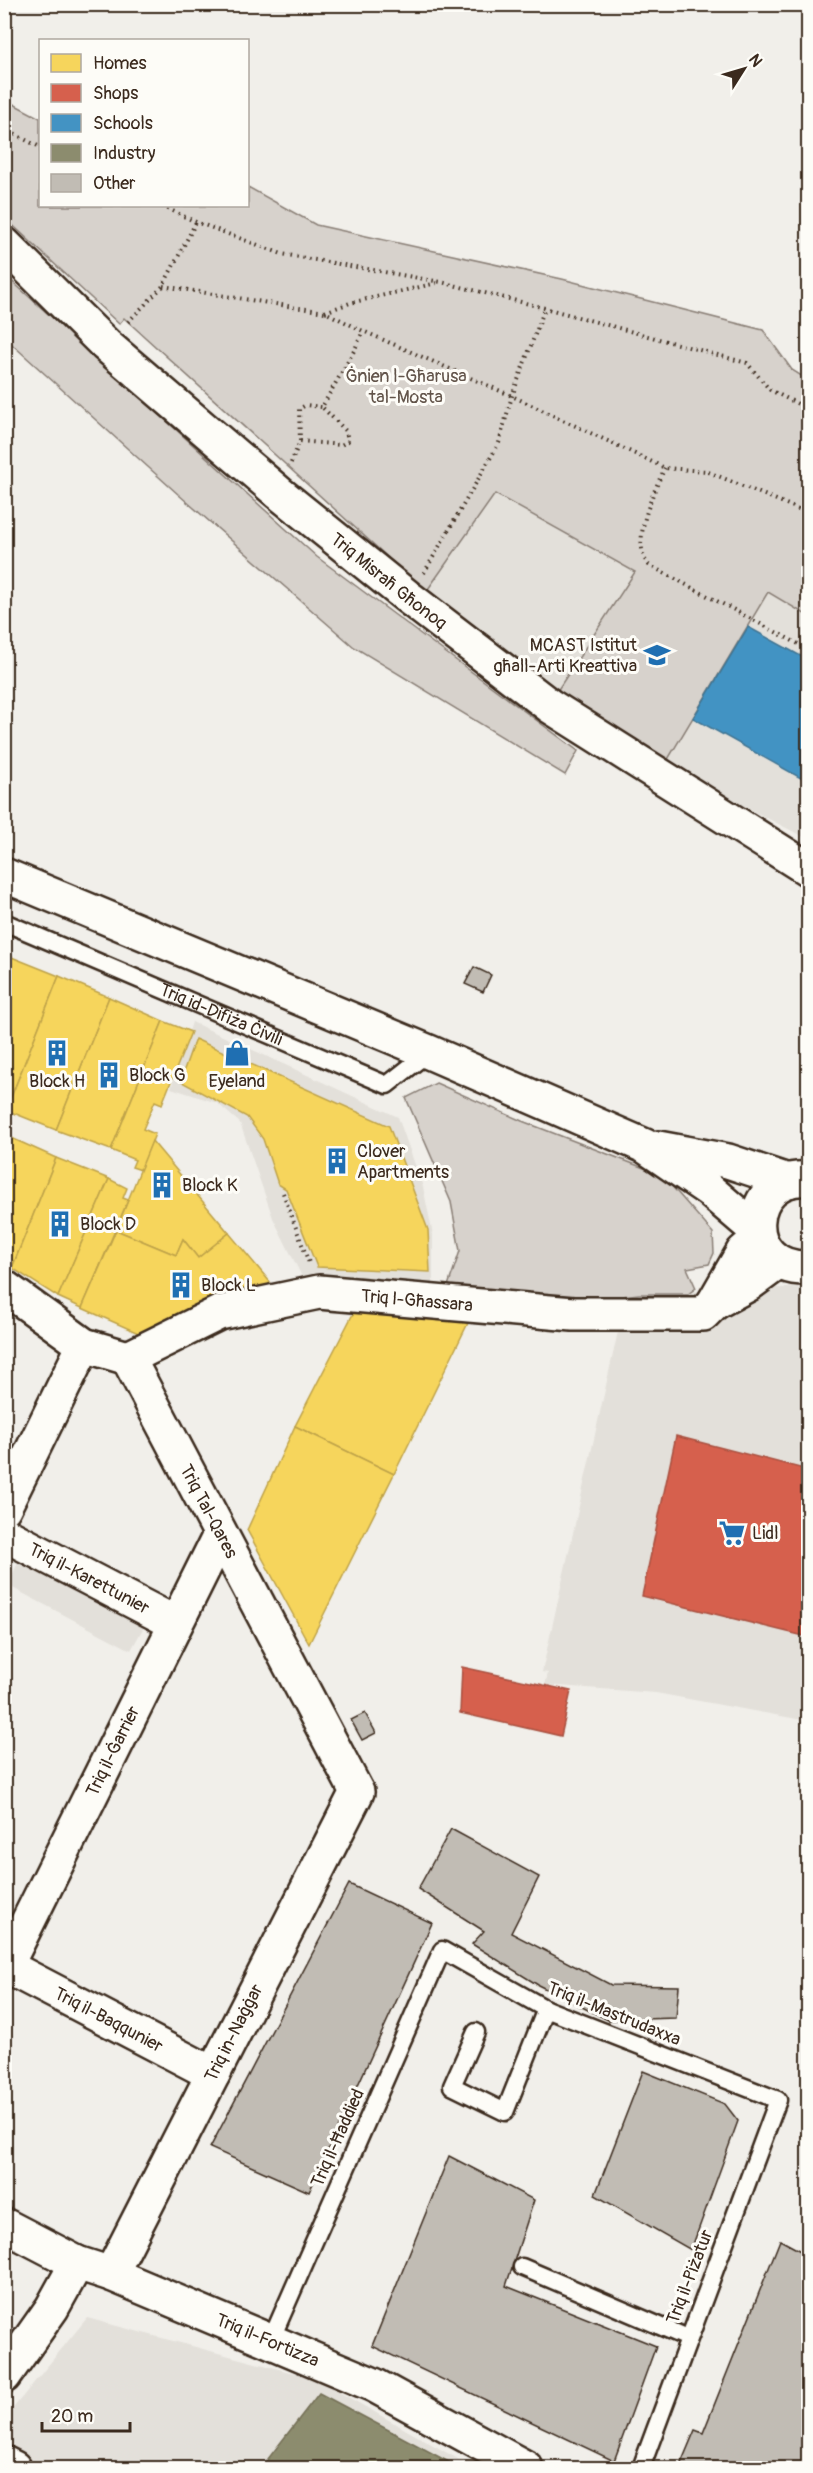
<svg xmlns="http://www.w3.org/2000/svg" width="813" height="2473" font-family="Pangolin,sans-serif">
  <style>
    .built { fill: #e3e0da }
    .green { fill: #d7d2cc; stroke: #897e75; stroke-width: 1.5 }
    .homes { fill: #f6d55c; stroke: #bea249; stroke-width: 1.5 }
    .shops { fill: #d6604d; stroke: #a8503f; stroke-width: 1.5 }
    .schools { fill: #4393c3; stroke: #417492; stroke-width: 1.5 }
    .industry { fill: #8c8c6e; stroke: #746f56; stroke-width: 1.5 }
    .building { fill: #c1bcb4; stroke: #3b2a1e; stroke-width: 1.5 }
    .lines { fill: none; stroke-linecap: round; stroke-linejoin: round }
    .lane-casing { stroke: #3b2a1e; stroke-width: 21 }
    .street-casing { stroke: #3b2a1e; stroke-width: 38 }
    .secondary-casing { stroke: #3b2a1e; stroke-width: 38 }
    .path { stroke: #3b2a1e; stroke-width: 4; stroke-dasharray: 1.5 4.5; stroke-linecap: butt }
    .lane { stroke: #fdfcf7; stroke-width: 16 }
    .street { stroke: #fdfcf7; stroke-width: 33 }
    .secondary { stroke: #fdfcf7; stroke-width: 33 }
    .labels { text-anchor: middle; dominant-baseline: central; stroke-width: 6; stroke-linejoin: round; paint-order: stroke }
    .park-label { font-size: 18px; fill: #62544a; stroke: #fdfcf7 }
    .street-label { font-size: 18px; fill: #3b2a1e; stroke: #fdfcf7 }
    .poi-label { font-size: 18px; fill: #3b2a1e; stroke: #fdfcf7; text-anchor: start }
  </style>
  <rect width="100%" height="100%" fill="#f1efea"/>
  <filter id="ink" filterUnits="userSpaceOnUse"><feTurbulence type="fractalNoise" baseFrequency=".0167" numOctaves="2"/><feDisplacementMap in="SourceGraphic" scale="12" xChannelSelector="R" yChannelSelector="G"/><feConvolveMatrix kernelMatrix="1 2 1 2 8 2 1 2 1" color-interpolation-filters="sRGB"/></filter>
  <g filter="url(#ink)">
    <!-- built -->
    <g class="built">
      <polygon points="495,494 635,572 768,592 808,616 808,839 643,755 426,592"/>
      <polygon points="192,1022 398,1117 423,1187 433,1235 433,1290 308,1289 273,1218 240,1123 217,1103 171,1088"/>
      <polygon points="808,1287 808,1721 656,1693 545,1685 548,1673 542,1672 617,1336 630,1294"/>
      <polygon points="20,1559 146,1623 131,1650 7,1585"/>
      <polygon points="87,2318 316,2379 474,2468 5,2468 5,2418"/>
    </g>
    <!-- green -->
    <g class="green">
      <polygon points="4,99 40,118 40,206 248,206 248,187 316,225 562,279 763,330 792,370 808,380 808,616 768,592 664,766 555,694 635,572 495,494 426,592 124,318 119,324 5,218"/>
      <polygon points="5,275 317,557 578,751 565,775 354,647 179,495 5,338"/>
      <polygon points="436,1083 522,1121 662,1175 713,1233 714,1253 709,1264 687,1268 696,1288 688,1294 639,1294 569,1302 492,1295 448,1286 460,1251 451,1202 406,1098"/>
    </g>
    <!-- homes -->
    <g class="homes">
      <polygon points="9,956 59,976 6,1110 4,968"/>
      <polygon points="59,976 109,997 56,1130 6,1110"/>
      <polygon points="109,997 163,1021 111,1150 56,1130"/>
      <polygon points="163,1021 191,1032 162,1104 155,1101 143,1129 155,1134 141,1170 132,1167 135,1160 111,1150"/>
      <polygon points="195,1039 389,1126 428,1230 430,1272 317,1267 286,1189 278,1184 263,1139 247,1117 180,1081"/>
      <polygon points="7,1136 56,1158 12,1268 4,1264 4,1143"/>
      <polygon points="152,1141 229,1233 198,1258 183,1239 176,1255 116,1230"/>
      <polygon points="56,1158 109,1179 58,1297 12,1268"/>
      <polygon points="109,1179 127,1188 123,1198 128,1200 82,1308 58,1297"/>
      <polygon points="116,1230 176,1255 183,1239 198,1258 229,1233 270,1282 268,1288 145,1336 82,1308"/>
      <polygon points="354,1312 471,1317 394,1474 295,1426"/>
      <polygon points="295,1426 394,1474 309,1644 247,1530"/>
    </g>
    <!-- shops -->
    <g class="shops">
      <polygon points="676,1436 808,1470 808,1637 642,1596"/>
      <polygon points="462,1667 571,1691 561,1736 460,1713"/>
    </g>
    <!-- schools -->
    <polygon class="schools" points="748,627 808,660 808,782 693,718"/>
    <!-- industry -->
    <polygon class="industry" points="319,2393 460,2468 261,2468"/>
    <!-- building -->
    <g class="building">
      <polygon points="474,967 491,975 483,992 465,984"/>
      <polygon points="365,1713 376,1733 362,1740 351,1720"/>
      <polygon points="451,1829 539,1877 511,1933 611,1985 679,1986 676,2018 608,2020 538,1985 472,1944 484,1931 418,1889"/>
      <polygon points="349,1884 432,1923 309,2192 210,2148"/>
      <polygon points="643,2071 725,2104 738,2121 691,2250 595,2195"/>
      <polygon points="449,2156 534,2200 506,2286 656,2346 614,2461 372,2346"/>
      <polygon points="780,2240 808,2255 808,2449 799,2468 679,2468 695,2430 703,2433"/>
    </g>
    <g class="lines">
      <!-- lane casing -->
      <g class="lane-casing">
        <g id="lane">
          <path id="s1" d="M 4,922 L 387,1085 L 429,1052"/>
          <polyline points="476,2032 452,2086 505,2112 546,2009"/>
          <polyline points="522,2267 688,2338"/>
          <polyline points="270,2342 442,1950 546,2009 778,2100 641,2468"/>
        </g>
      </g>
      <!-- street casing -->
      <g class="street-casing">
        <g id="street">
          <path id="s2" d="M 4,244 L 106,345 L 279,493 L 409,598 L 550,706 L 808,869"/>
          <path id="s3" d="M 4,1287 L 84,1345 L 128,1358 L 357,1792 L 111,2274"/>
          <polyline points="714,1303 749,1284 779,1262"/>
          <path id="s4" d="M 128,1358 L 219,1313 L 319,1292 L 573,1314 L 703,1314 L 713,1304 L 743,1252 L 759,1238"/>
          <polyline points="4,1508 84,1345"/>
          <path id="s5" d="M 4,1534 L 175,1623"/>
          <path id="s6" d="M 4,1965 L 213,2074"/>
          <path id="s7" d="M 6,1966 L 220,1535"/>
          <path id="s8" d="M 4,2225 L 77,2263 L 111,2274 L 374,2385 L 526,2468"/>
          <polyline points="4,2376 52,2308 77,2263"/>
          <polyline points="4,2463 14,2468"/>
        </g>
      </g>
      <!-- secondary casing -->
      <g class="secondary-casing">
        <g id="secondary">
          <polyline points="4,875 429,1052 645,1146 708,1189 757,1231"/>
          <polyline points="658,1148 728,1161 788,1181"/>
          <path d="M 808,1179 C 745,1173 737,1270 808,1268"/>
        </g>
      </g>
      <!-- path -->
      <g class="path">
        <polyline points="4,129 40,147"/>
        <polyline points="162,206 196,222 282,254 441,282 545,308 747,363 770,390 808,409"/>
        <polyline points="163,286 325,312 363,331 512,396 665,468 706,471 808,513"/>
        <polyline points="325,312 350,303 437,283"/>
        <polyline points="128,322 163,286 196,222"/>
        <polyline points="300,441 299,409 306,405 322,407"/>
        <polyline points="291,463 300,441 341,445 348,441 346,431 322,407 355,349 363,331"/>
        <path d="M 665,468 C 654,490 629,544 649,565 L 808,649"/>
        <polyline points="424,573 499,443 512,396 545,308"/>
        <polyline points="283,1193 309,1263"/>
      </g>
      <!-- lane -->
      <use href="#lane" class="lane"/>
      <!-- street -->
      <use href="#street" class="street"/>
      <!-- secondary -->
      <use href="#secondary" class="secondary"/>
    </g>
  </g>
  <!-- icons -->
  <defs>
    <g id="school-bare" transform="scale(2.07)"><path d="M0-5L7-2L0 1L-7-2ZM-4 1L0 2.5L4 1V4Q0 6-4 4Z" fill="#1f6fb2" stroke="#fdfcf7" stroke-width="2.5" paint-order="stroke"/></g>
    <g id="building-bare" transform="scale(2.07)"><path d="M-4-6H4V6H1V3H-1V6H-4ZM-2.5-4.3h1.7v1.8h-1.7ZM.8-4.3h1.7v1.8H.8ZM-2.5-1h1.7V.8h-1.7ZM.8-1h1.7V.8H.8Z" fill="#1f6fb2" stroke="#fdfcf7" stroke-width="2.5" paint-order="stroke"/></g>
    <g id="shop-bare" transform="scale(2.07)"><path d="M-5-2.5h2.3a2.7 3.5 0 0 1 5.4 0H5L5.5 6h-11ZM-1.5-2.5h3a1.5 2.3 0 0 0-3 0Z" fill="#1f6fb2" stroke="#fdfcf7" stroke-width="2.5" paint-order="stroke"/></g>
    <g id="supermarket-bare" transform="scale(2.07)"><path d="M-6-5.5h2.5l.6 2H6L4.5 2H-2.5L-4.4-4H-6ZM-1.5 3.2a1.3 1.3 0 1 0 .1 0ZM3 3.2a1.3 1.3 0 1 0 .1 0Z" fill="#1f6fb2" stroke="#fdfcf7" stroke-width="2.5" paint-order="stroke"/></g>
  </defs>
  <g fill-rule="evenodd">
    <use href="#school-bare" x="657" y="655"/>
    <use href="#building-bare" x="57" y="1053"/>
    <use href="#shop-bare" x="237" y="1053"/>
    <use href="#building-bare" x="109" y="1075"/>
    <use href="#building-bare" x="337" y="1161"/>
    <use href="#building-bare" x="162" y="1185"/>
    <use href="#building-bare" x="60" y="1224"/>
    <use href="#building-bare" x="181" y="1285"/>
    <use href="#supermarket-bare" x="732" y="1533"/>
  </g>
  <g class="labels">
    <!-- park labels -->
    <g class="park-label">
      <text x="406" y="376">Ġnien l-Għarusa<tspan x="406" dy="21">tal-Mosta</tspan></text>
    </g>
    <!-- street labels -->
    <g class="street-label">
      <text stroke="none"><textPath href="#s2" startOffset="512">Triq Misraħ Għonoq</textPath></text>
      <text stroke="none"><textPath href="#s1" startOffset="236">Triq id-Difiża Ċivili</textPath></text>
      <text stroke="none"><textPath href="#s4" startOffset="302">Triq l-Għassara</textPath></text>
      <text stroke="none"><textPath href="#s3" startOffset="318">Triq Tal-Qares</textPath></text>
      <text stroke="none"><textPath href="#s5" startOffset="96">Triq il-Karettunier</textPath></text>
      <text stroke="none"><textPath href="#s7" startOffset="240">Triq il-Ġarrier</textPath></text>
      <text transform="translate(614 2014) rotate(22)">Triq il-Mastrudaxxa</text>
      <text stroke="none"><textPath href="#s6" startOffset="118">Triq il-Baqqunier</textPath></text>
      <text transform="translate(234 2033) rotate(-63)">Triq in-Naġġar</text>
      <text transform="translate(338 2138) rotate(-66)">Triq il-Ħaddied</text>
      <text transform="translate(690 2277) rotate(-69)">Triq il-Piżatur</text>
      <text stroke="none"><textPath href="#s8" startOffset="288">Triq il-Fortizza</textPath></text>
    </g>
    <!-- poi labels -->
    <g class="poi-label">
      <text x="637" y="645" text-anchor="end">MCAST Istitut<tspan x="637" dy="21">għall-Arti Kreattiva</tspan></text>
      <text x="129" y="1075">Block G</text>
      <text x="57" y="1081" text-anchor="middle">Block H</text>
      <text x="237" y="1081" text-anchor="middle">Eyeland</text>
      <text x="357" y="1151">Clover<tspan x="357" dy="21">Apartments</tspan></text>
      <text x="182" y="1185">Block K</text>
      <text x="80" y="1224">Block D</text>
      <text x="201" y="1285">Block L</text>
      <text x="752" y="1533">Lidl</text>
    </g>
  </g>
  <!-- margin -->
  <rect width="813" height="2473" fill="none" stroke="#fdfcf7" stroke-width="24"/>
  <rect x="12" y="12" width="789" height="2449" fill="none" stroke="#3b2a1e" stroke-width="2" filter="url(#ink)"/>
  <!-- legend -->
  <rect x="39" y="39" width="210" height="168" fill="#fdfcf7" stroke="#afa8a0" stroke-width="1.5"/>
  <rect x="51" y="54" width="30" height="18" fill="#f6d55c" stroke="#afa8a0" stroke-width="1.5"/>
  <text x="93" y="69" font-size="18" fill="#3b2a1e">Homes</text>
  <rect x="51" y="84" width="30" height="18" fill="#d6604d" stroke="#afa8a0" stroke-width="1.5"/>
  <text x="93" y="99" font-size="18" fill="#3b2a1e">Shops</text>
  <rect x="51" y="114" width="30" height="18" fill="#4393c3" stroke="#afa8a0" stroke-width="1.5"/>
  <text x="93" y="129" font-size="18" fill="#3b2a1e">Schools</text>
  <rect x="51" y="144" width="30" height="18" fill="#8c8c6e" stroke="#afa8a0" stroke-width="1.5"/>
  <text x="93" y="159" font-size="18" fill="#3b2a1e">Industry</text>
  <rect x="51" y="174" width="30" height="18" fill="#c1bcb4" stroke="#afa8a0" stroke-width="1.5"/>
  <text x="93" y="189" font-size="18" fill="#3b2a1e">Other</text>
  <!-- north arrow -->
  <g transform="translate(744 69) rotate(53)" stroke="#fdfcf7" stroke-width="4.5" paint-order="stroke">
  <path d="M0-4.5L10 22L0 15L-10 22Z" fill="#3b2a1e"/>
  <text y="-9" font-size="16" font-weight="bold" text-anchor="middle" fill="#3b2a1e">N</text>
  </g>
  <!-- scale -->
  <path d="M42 2422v9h88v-9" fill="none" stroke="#3b2a1e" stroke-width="3"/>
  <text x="51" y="2422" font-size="18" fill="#3b2a1e" stroke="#fdfcf7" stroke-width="4.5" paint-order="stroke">20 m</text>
</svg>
